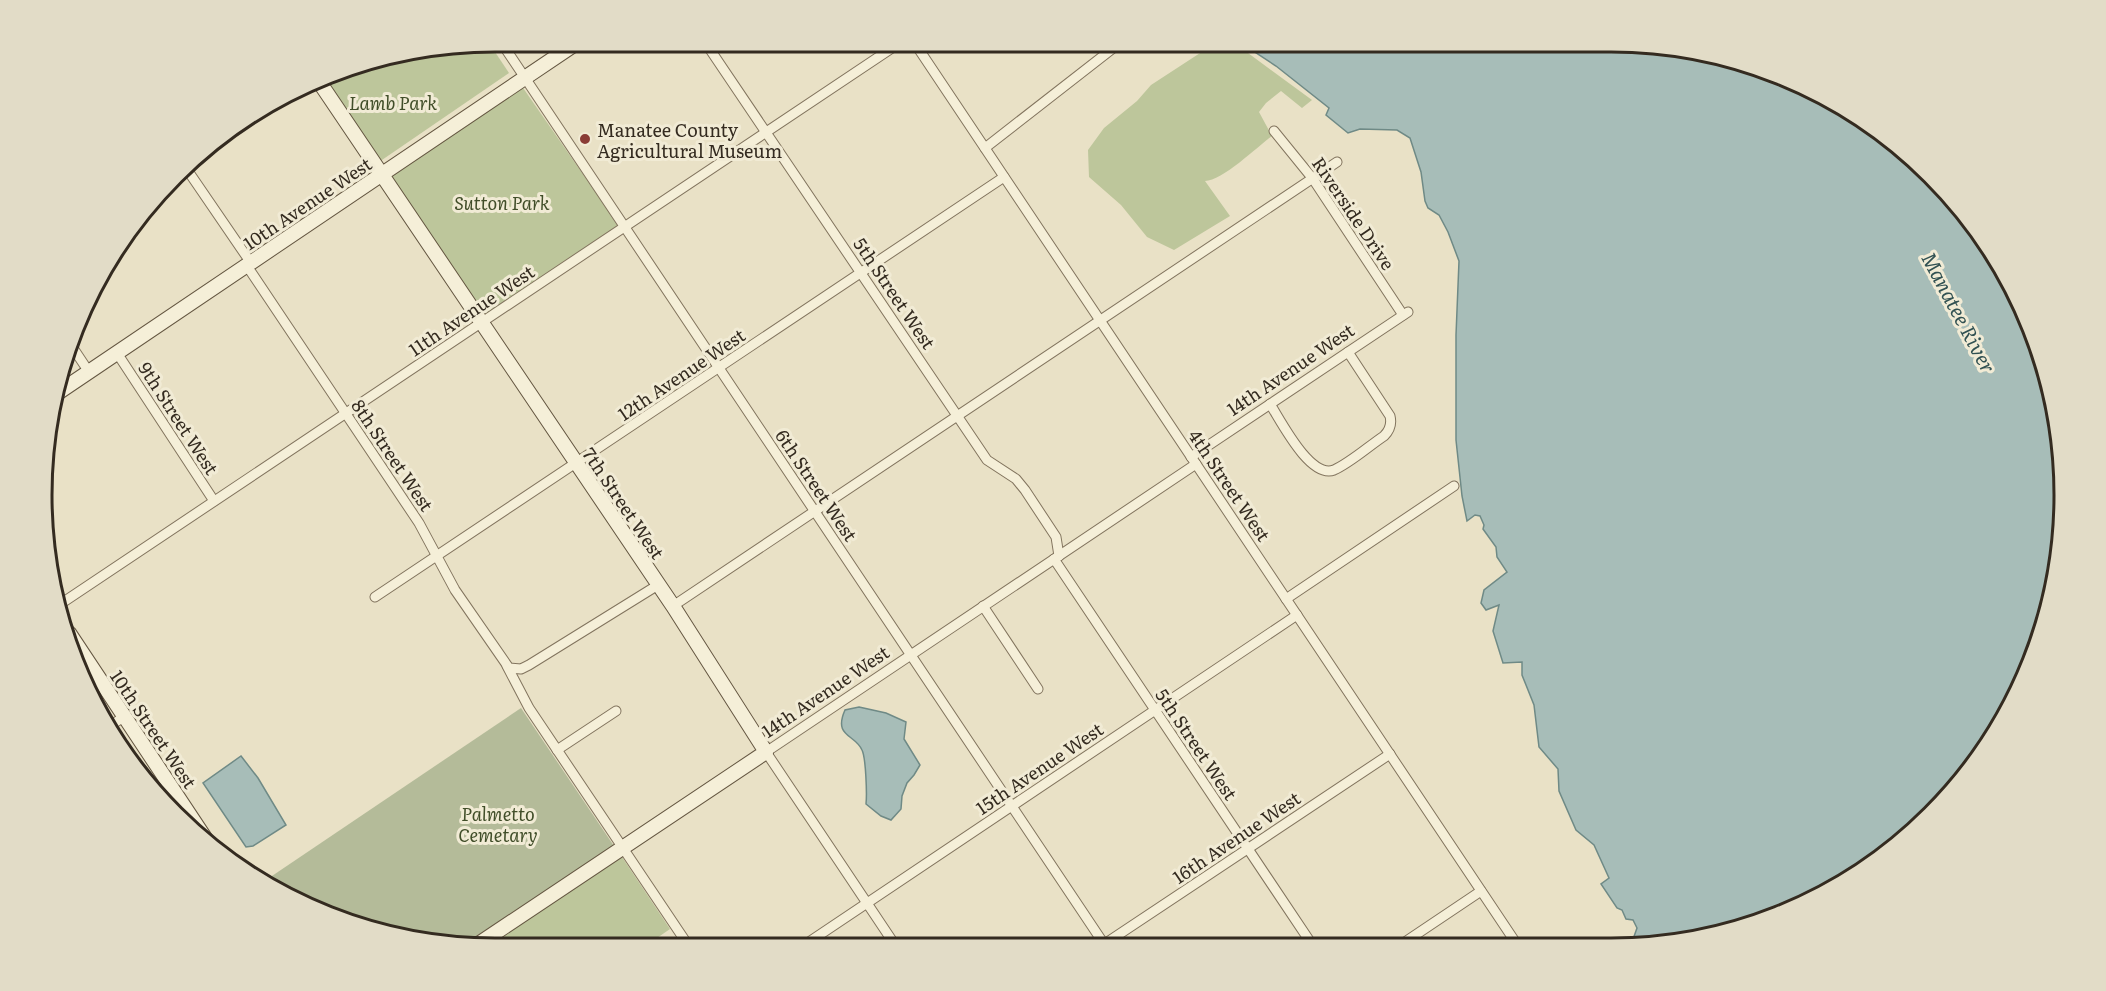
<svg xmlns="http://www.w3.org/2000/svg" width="2106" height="991" font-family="Literata,serif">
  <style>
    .green { fill: #bdc69b }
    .cemetery { fill: #b4bb99 }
    .water { fill: #a7bdb8; stroke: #6f8a86; stroke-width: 1.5 }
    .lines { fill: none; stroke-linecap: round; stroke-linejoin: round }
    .street-casing { stroke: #82745e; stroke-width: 11 }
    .secondary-casing { stroke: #645641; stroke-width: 16 }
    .street { stroke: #f5efd8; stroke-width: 9 }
    .secondary { stroke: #f5efd8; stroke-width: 14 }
    .poi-dot { fill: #8a3c35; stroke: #f1ebd5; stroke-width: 2 }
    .labels { text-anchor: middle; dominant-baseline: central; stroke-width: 6; stroke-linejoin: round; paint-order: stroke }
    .park-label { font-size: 18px; font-style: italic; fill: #414e29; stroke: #f1ebd5 }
    .poi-label { font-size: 18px; fill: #342b20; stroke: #f1ebd5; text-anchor: start }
    .street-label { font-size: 18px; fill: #342b20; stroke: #f1ebd5 }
    .water-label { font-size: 20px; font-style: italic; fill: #315152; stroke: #f1ebd5 }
    .rim { fill: none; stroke: #342b20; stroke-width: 3 }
  </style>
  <rect width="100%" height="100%" fill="#e9e1c6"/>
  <!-- green -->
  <g class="green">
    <path d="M 1217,42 L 1240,42 L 1244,52 L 1248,53 L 1312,100 L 1302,108 L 1281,91 L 1266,103 L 1259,112 L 1272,136 C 1257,147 1222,181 1205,181 L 1230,216 L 1174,250 L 1147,237 L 1121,205 L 1089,177 L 1088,150 L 1104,128 L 1137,101 L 1151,85 Z"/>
    <polygon points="489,43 509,73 379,162 322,79 349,66"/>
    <polygon points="521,85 619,226 482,318 386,175"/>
    <polygon points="622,857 670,929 641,949 484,948"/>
  </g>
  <!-- cemetery -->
  <polygon class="cemetery" points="521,708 614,846 461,946 407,940 322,915 266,880"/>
  <!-- water -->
  <g class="water">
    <polygon points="1245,42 1611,42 1699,51 1784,76 1862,118 1931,175 1987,243 2029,322 2055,407 2064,495 2055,584 2030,669 1970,771 1887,855 1784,914 1670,945 1631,945 1637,928 1633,920 1626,919 1622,910 1617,908 1601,884 1609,878 1594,845 1576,830 1559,791 1558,769 1539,747 1534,705 1522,675 1522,662 1503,663 1493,631 1499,605 1486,610 1481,603 1484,590 1507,572 1497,557 1496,547 1483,529 1484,525 1480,516 1475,515 1467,521 1462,496 1456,440 1456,335 1459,261 1448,232 1439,215 1428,208 1425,201 1421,172 1410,138 1397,130 1360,129 1348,133 1326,115 1329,108 1276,66 1244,45"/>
    <path d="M 859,707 L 886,713 L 906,722 L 904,739 L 920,765 L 914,775 L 907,783 L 902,796 L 901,809 L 891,820 L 881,816 L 866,804 C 867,795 866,758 862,750 C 855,734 833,737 845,710 Z"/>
    <polygon points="241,756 258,778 286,825 253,846 246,847 203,783"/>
  </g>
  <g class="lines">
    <!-- street casing -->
    <g class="street-casing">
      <g id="street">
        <polyline points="501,42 1106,947"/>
        <polyline points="705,42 987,460 1016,479 1025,490 1056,537 1059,556"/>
        <polyline points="914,42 1518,946"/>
        <polyline points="1274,131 1313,179 1403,315"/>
        <polyline points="985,148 1121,42"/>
        <polyline points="186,168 251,263"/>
        <polyline points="247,266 419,523 455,590 509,668 521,669 529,665 658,585"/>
        <polyline points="73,348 89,372"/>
        <polyline points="117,353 214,501"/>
        <path d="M 1270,404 C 1281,421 1310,479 1334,470 C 1350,463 1369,446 1384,436 C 1390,430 1392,424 1390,416 L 1348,352"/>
        <polyline points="1191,457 1408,312"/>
        <polyline points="1054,559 1313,946"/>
        <polyline points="375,597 1004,177"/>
        <polyline points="1286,599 1454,486"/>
        <polyline points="59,605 901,42"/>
        <polyline points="673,606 1337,162"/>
        <polyline points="983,606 1038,689"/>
        <polyline points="507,666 529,708 690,948"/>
        <polyline points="107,728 125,716"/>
        <polyline points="557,750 616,711"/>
        <polyline points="1399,946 1481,891"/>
        <polyline points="1100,947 1390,754"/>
        <polyline points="800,948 1297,615"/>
        <polyline points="897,948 766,752 1196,464"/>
      </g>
    </g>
    <!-- secondary casing -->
    <g class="secondary-casing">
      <g id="secondary">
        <polyline points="318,80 673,606 766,752 474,947"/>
        <polyline points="56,394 578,42"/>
        <polyline points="69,633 209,844"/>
      </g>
    </g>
    <!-- street -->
    <use href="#street" class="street"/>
    <!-- secondary -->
    <use href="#secondary" class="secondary"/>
  </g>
  <!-- markers -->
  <circle class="poi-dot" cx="585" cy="139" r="6"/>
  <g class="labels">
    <!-- park labels -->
    <g class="park-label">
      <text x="393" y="102">Lamb Park</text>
      <text x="502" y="202">Sutton Park</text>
      <text x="498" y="813">Palmetto<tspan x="498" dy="21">Cemetary</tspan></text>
    </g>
    <!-- poi labels -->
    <g class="poi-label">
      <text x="597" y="129">Manatee County<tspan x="597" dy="21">Agricultural Museum</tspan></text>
    </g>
    <!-- street labels -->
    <g class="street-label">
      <text transform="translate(307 203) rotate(-34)">10th Avenue West</text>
      <text transform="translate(1354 213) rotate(56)">Riverside Drive</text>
      <text transform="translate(895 293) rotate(56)">5th Street West</text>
      <text transform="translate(471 310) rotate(-34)">11th Avenue West</text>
      <text transform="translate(1290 369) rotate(-34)">14th Avenue West</text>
      <text transform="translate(681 374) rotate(-34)">12th Avenue West</text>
      <text transform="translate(179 418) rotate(57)">9th Street West</text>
      <text transform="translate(393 455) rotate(56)">8th Street West</text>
      <text transform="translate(817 485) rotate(56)">6th Street West</text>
      <text transform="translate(1230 485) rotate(56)">4th Street West</text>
      <text transform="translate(624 503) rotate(56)">7th Street West</text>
      <text transform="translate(825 691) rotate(-34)">14th Avenue West</text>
      <text transform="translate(154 729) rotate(56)">10th Street West</text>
      <text transform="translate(1197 744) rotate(56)">5th Street West</text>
      <text transform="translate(1039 768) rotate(-34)">15th Avenue West</text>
      <text transform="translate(1236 837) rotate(-34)">16th Avenue West</text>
    </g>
    <!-- water labels -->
    <g class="water-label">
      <text transform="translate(1960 312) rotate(62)">Manatee River</text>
    </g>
  </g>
  <!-- crop -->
  <path d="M0 0H2106V991H0ZM495 52H1611A443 443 0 0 1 2054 495V495A443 443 0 0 1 1611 938H495A443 443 0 0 1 52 495V495A443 443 0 0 1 495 52Z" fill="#e2dcc7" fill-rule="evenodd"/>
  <path class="rim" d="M495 52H1611A443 443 0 0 1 2054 495V495A443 443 0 0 1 1611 938H495A443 443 0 0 1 52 495V495A443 443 0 0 1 495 52Z"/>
</svg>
